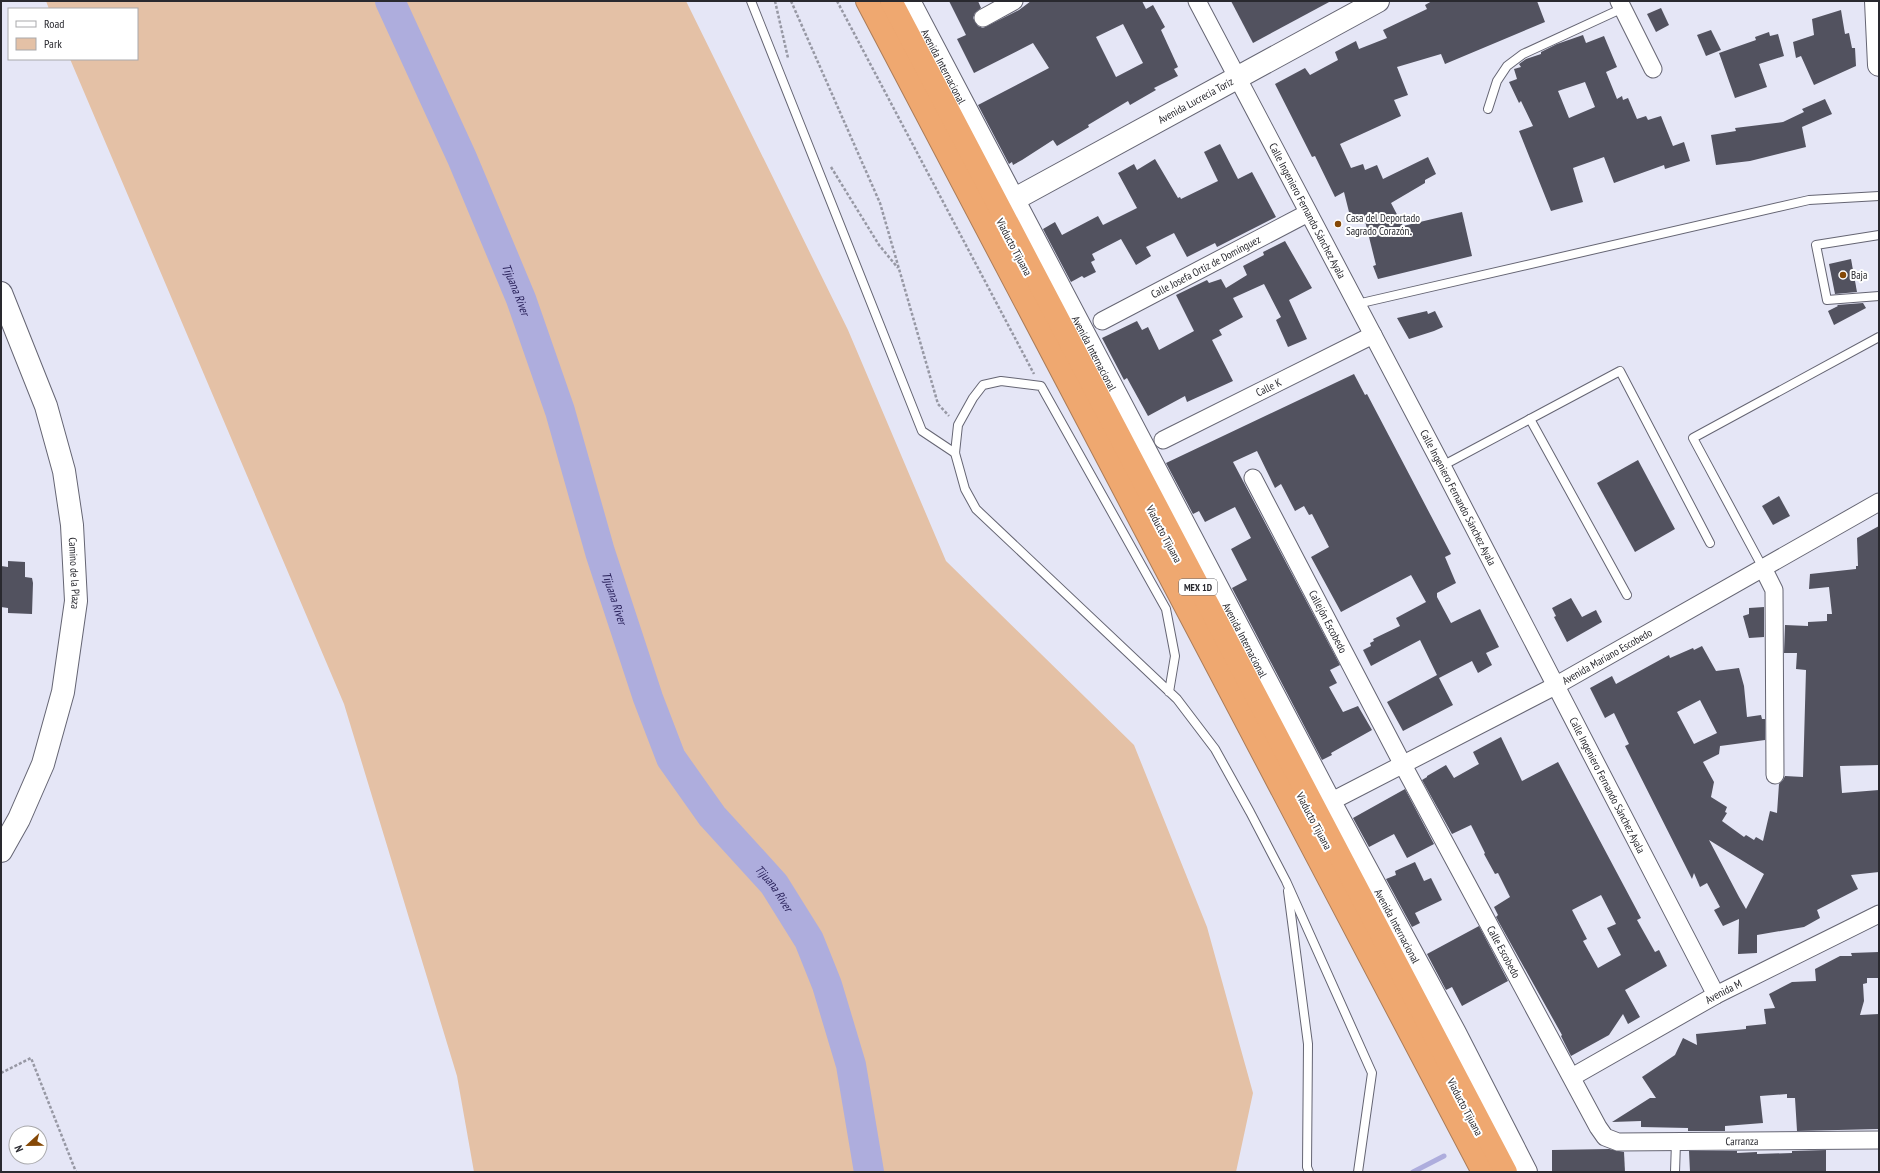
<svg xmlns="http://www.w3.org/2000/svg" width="1880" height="1173" font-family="'PT Sans Narrow',sans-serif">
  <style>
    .green { fill: #e4c1a6 }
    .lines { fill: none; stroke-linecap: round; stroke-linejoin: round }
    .stream { stroke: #aeaddd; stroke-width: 5 }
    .river { stroke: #aeaddd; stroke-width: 30 }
    .building { fill: #52525f; fill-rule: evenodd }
    .lane-casing { stroke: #656573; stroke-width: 10 }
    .street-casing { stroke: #656573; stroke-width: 19 }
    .secondary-casing { stroke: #656573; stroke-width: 24 }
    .highway-casing { stroke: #aa7c59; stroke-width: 24 }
    .path { stroke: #9798a4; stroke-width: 2.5; stroke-dasharray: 3 2; stroke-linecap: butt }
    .lane { stroke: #fff; stroke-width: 8 }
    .street { stroke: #fff; stroke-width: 17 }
    .secondary { stroke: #fff; stroke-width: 22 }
    .highway { stroke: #efa870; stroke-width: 22 }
    .poi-dot { fill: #854806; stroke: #fff; stroke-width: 1.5 }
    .labels { text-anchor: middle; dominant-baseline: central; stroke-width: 4; stroke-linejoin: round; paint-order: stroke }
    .shield { fill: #fff; stroke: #69696d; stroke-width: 1 }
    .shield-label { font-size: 10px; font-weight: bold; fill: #29292f }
    .street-label { font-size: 11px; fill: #29292f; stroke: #fff }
    .poi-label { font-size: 11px; fill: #29292f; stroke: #fff; text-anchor: start }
    .water-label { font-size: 12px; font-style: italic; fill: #29215a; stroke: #fff }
  </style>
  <rect width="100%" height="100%" fill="#e5e6f6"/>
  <!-- green -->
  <polygon class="green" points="46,1 686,1 848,330 946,561 1134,745 1207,927 1253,1093 1236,1172 474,1172 457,1076 344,704 70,59 137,59 137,9 49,9"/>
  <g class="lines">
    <!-- stream -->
    <polyline class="stream" points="1413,1172 1444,1156"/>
    <!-- river -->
    <path class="river" id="s1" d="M 390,1 L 462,158 L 521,299 L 560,411 L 600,552 L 648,698 L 671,758 L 712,816 L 774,884 L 809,940 L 827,985 L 851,1065 L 869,1172"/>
  </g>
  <!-- building -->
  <g class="building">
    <path d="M 949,1 L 978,1 L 981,8 L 975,13 L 973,18 L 978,26 L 983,28 L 1019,10 L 1031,1 L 1142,1 L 1146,9 L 1153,5 L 1165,27 L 1161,30 L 1178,67 L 1174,69 L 1178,76 L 1154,88 L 1156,90 L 1130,105 L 1128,101 L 1088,125 L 1089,127 L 1057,146 L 1053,140 L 1022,160 L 1013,165 L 1012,162 L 1009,164 L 978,105 L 1049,68 L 1033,43 L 974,73 L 957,39 L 966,35 ZM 1123,24 L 1143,63 L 1116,77 L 1096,37 Z"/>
    <polygon points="1231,1 1331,1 1253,43"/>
    <polygon points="1432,1 1537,1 1545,22 1445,64 1441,54 1397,67 1408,95 1394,100 1401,116 1340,144 1351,168 1363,164 1365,170 1377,165 1383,179 1428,157 1436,174 1425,180 1425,183 1391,203 1403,226 1462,212 1472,256 1378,279 1373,266 1376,265 1365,221 1352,224 1344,192 1335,197 1315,156 1312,157 1275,84 1305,68 1310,75 1338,60 1335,52 1356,41 1359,49 1387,38 1383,30 1427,9 1425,5"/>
    <polygon points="1661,8 1669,25 1656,32 1647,14"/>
    <polygon points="1841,10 1845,34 1849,33 1852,48 1855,48 1856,66 1814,85 1801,56 1796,58 1793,42 1814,35 1812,19"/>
    <polygon points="1711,30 1721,50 1706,56 1697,35"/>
    <polygon points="1769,32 1770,36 1778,34 1784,56 1759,64 1767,87 1735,98 1719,53 1756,40 1755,37"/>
    <path d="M 1583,35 L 1586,43 L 1604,36 L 1617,67 L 1606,72 L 1617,99 L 1622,96 L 1623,100 L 1628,98 L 1637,119 L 1646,116 L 1648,120 L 1661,116 L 1673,146 L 1684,142 L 1690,161 L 1665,169 L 1664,165 L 1614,183 L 1604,157 L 1573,168 L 1583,202 L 1551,211 L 1519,131 L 1533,126 L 1521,101 L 1519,103 L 1509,82 L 1517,79 L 1514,69 L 1521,67 L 1519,64 L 1526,59 L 1541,54 L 1541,52 L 1557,44 ZM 1585,82 L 1595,107 L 1569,118 L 1558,91 Z"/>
    <polygon points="1825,99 1832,114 1802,127 1806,147 1750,161 1716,165 1711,135 1736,131 1735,128 1783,122 1804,112 1802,109"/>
    <polygon points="1220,144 1238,179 1252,172 1276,217 1217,247 1215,243 1187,257 1174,233 1146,247 1151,256 1136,265 1121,239 1092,254 1095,260 1091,262 1096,272 1084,278 1082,276 1071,282 1043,229 1055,222 1062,235 1098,216 1103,225 1137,208 1118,173 1134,164 1137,170 1155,159 1178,198 1180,197 1181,199 1218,181 1204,152"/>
    <polygon points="1285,241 1312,288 1289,300 1307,339 1288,347 1276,320 1281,317 1264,284 1233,298 1243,317 1219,330 1222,335 1212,340 1233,381 1187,402 1185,396 1148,416 1127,378 1124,380 1102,338 1137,321 1142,330 1148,327 1159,350 1194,331 1176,295 1207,280 1209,283 1221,279 1226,288 1247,275 1243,266 1264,255 1263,252"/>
    <polygon points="1851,259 1857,292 1835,294 1829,264"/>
    <polygon points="1863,303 1866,308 1834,325 1828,311 1838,306 1837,305"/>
    <polygon points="1427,311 1428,314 1435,311 1443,327 1434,331 1409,339 1397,318"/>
    <polygon points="1354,374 1365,395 1367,394 1451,554 1445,557 1456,583 1437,593 1437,597 1451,623 1480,609 1499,647 1486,653 1492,665 1478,673 1472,661 1439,678 1453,705 1403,731 1387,702 1437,675 1420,640 1371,666 1363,650 1371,646 1370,643 1374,641 1373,639 1400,626 1396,618 1426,602 1411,575 1341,612 1311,557 1329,547 1312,514 1309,515 1304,506 1295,511 1281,484 1275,488 1257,451 1233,462 1340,665 1330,670 1337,683 1329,687 1343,712 1358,706 1372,730 1331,753 1332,755 1322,760 1232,588 1247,580 1231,549 1251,538 1235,507 1205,522 1199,511 1193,514 1166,463"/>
    <polygon points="1638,460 1675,529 1635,552 1597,483"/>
    <polygon points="1779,496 1790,516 1773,525 1762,506"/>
    <path d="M 1879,526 L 1879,765 L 1840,766 L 1842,793 L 1879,790 L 1879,872 L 1851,875 L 1858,889 L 1817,910 L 1820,918 L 1804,927 L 1757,935 L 1757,953 L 1738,954 L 1739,919 L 1723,926 L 1714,910 L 1720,907 L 1707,883 L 1700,887 L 1694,873 L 1692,879 L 1625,746 L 1629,744 L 1614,713 L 1605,718 L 1590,688 L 1612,676 L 1616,684 L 1669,655 L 1670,658 L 1693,648 L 1694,650 L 1702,646 L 1716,671 L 1739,668 L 1744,686 L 1747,717 L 1761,715 L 1762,719 L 1765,719 L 1765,740 L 1720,746 L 1719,754 L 1703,762 L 1714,782 L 1711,797 L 1727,807 L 1725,812 L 1727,813 L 1722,821 L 1744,837 L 1746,835 L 1754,840 L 1756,837 L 1763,841 L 1770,811 L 1777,813 L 1779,784 L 1783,780 L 1785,776 L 1803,777 L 1806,670 L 1796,669 L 1797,653 L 1784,653 L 1785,625 L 1808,626 L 1808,622 L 1827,621 L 1827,614 L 1832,614 L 1829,587 L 1809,589 L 1810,574 L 1856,569 L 1856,566 L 1858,566 L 1857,538 ZM 1700,700 L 1717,733 L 1694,744 L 1677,712 ZM 1709,840 L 1764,874 L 1746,909 L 1739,897 Z"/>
    <polygon points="8,561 25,562 25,577 32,578 33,583 32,614 8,613 8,608 1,607 1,566 8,567"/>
    <polygon points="1571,598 1582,617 1596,610 1602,622 1567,642 1554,617 1556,616 1552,608"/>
    <polygon points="1764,607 1764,637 1749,638 1743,616 1749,614 1749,608"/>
    <path d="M 1501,737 L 1522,781 L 1558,762 L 1641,918 L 1637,920 L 1655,952 L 1659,950 L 1667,966 L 1625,990 L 1640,1017 L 1628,1024 L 1623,1014 L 1609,1035 L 1571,1056 L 1561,1036 L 1562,1035 L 1496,917 L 1498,915 L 1494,907 L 1510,897 L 1498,873 L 1495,874 L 1484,854 L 1485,853 L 1471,825 L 1452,834 L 1422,780 L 1427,777 L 1427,776 L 1446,765 L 1454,778 L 1479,764 L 1473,752 ZM 1601,895 L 1616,924 L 1607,928 L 1621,955 L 1598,968 L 1583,941 L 1587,939 L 1572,910 Z"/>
    <polygon points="1405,789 1434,844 1407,858 1394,834 1369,847 1353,818"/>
    <polygon points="1415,862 1424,881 1431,878 1442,900 1415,913 1420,923 1412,927 1386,879 1396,875 1395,871"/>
    <polygon points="1479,926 1508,981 1462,1006 1452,987 1446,990 1427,954"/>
    <polygon points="1879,952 1879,978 1867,978 1867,983 1863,984 1864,1001 1860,1015 1879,1014 1879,1129 1797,1131 1795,1098 1787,1098 1787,1094 1760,1096 1763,1123 1725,1126 1725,1131 1688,1131 1688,1128 1641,1127 1641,1121 1612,1122 1650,1098 1656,1098 1642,1077 1675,1055 1683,1038 1697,1045 1696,1034 1746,1029 1746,1026 1766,1024 1764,1009 1775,1008 1769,994 1792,982 1816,981 1815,969 1840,956 1852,956 1851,953"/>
    <polygon points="1609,1149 1624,1152 1625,1172 1552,1172 1552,1150"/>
    <polygon points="1826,1150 1826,1172 1690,1172 1689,1151 1737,1151 1737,1153 1757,1152 1757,1154 1792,1153 1792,1151"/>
  </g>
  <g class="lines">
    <!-- lane casing -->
    <g class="lane-casing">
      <g id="lane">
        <polyline points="751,1 922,431 955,453"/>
        <polyline points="1488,109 1497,81 1507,66 1523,54 1623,8"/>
        <polyline points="1879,235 1816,245 1827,300 1879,296"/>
        <polyline points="1357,304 1809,200 1879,196"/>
        <polyline points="1530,419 1627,595"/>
        <polyline points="1442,466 1620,371 1710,543"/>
        <polyline points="1763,568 1693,438 1879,337"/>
        <polyline points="1169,692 1175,656 1166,609 1041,386 1001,381 983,385 973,398 958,425 955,453 965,489 976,509 1177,699 1215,749 1250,812 1286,881 1372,1073 1358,1172"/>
        <polyline points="1288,891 1308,1044 1307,1167 1309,1172"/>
        <polyline points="1675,1172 1676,1142"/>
      </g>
    </g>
    <!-- street casing -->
    <g class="street-casing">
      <g id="street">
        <path id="s2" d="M 1197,1 L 1442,466 L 1716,995"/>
        <polyline points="1619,1 1653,69"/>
        <polyline points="983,18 1014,1"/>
        <path id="s3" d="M 1102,321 L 1308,213"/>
        <path id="s4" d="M 1163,440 L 1373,335"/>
        <path id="s5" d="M 1253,478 L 1403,765 L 1598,1127 L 1605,1137 L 1618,1142 L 1879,1140"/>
        <polyline points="1763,568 1774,590 1775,775"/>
        <path id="s6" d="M 1330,802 L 1555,686 L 1879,502"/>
        <path id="s7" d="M 1572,1077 L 1716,995 L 1879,914"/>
      </g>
    </g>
    <!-- secondary casing -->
    <g class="secondary-casing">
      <g id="secondary">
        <path id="s8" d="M 909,1 L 1330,802 L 1455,1033 L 1526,1172"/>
        <polyline points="1876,1 1879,65"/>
        <path id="s9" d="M 1013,200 L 1378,1"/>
        <path id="s10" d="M 1,293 L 46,406 L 64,471 L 72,525 L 76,601 L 63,692 L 43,764 L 19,819 L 1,851"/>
      </g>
    </g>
    <!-- highway casing -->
    <g class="highway-casing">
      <g id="highway">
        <polyline points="867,1 1483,1172"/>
        <polyline points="891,1 1506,1172"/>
      </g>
    </g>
    <!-- path -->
    <g class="path">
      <polyline points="775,1 788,58"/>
      <polyline points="791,1 880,203 938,404 949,416"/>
      <polyline points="837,1 1034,374"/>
      <polyline points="831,167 879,245 898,268"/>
      <polyline points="1,1073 31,1058 76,1172"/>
    </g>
    <!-- lane -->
    <use href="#lane" class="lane"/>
    <!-- street -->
    <use href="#street" class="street"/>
    <!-- secondary -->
    <use href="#secondary" class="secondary"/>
    <!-- highway -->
    <use href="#highway" class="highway"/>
  </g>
  <!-- markers -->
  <g class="poi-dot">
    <circle cx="1338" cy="224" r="4"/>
    <circle cx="1843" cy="275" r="4"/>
  </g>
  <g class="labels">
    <!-- shield labels -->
    <rect class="shield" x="1179" y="579" width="38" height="16" rx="3"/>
    <g class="shield-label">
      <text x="1198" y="587">MEX 1D</text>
    </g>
    <!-- street labels -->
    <g class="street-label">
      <text stroke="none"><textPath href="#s8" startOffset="74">Avenida Internacional</textPath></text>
      <text stroke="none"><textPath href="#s9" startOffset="208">Avenida Lucrecia Toriz</textPath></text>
      <text stroke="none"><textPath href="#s2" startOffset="237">Calle Ingeniero Fernando Sánchez Ayala</textPath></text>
      <text transform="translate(1014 247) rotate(62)">Viaducto Tijuana</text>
      <text stroke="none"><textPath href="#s3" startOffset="117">Calle Josefa Ortiz de Domínguez</textPath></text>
      <text stroke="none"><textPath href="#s8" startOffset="398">Avenida Internacional</textPath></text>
      <text stroke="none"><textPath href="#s4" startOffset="118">Calle K</textPath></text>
      <text stroke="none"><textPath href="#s2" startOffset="561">Calle Ingeniero Fernando Sánchez Ayala</textPath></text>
      <text transform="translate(1164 534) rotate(62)">Viaducto Tijuana</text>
      <text stroke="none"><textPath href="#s10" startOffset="292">Camino de la Plaza</textPath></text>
      <text stroke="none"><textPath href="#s5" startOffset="162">Callejón Escobedo</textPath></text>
      <text stroke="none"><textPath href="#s8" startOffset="722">Avenida Internacional</textPath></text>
      <text stroke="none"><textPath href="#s6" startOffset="313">Avenida Mariano Escobedo</textPath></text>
      <text stroke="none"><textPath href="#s2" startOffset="885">Calle Ingeniero Fernando Sánchez Ayala</textPath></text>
      <text transform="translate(1314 821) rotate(62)">Viaducto Tijuana</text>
      <text stroke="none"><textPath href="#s8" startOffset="1046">Avenida Internacional</textPath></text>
      <text stroke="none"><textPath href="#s5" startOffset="536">Calle Escobedo</textPath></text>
      <text stroke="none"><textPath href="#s7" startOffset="174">Avenida M</textPath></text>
      <text transform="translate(1465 1107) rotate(62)">Viaducto Tijuana</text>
      <text stroke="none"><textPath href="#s5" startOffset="885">Carranza</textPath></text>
    </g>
    <!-- poi labels -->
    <g class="poi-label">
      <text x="1346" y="218">Casa del Deportado<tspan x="1346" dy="13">Sagrado Corazón.</tspan></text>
      <text x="1851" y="275">Baja</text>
    </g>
    <!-- water labels -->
    <g class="water-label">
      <text stroke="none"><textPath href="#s1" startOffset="315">Tijuana River</textPath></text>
      <text stroke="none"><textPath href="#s1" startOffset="639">Tijuana River</textPath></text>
      <text stroke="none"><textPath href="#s1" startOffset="975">Tijuana River</textPath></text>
    </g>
  </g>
  <!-- border -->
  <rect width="1880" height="1173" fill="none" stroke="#29292f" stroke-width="4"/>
  <!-- legend -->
  <rect x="8" y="8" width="130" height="52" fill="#ffffff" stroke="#a9a9ac"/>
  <rect x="16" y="21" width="20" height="6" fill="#ffffff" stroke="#a9a9ac"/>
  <text x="44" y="28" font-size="12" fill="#29292f">Road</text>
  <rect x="16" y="38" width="20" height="12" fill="#e4c1a6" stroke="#a9a9ac"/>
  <text x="44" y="48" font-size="12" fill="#29292f">Park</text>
  <!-- north arrow -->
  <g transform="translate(28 1145) rotate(248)"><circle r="19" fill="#ffffff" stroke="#a9a9ac"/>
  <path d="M0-3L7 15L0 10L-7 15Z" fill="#854806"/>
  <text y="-6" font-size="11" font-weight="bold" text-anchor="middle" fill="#29292f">N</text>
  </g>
</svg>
